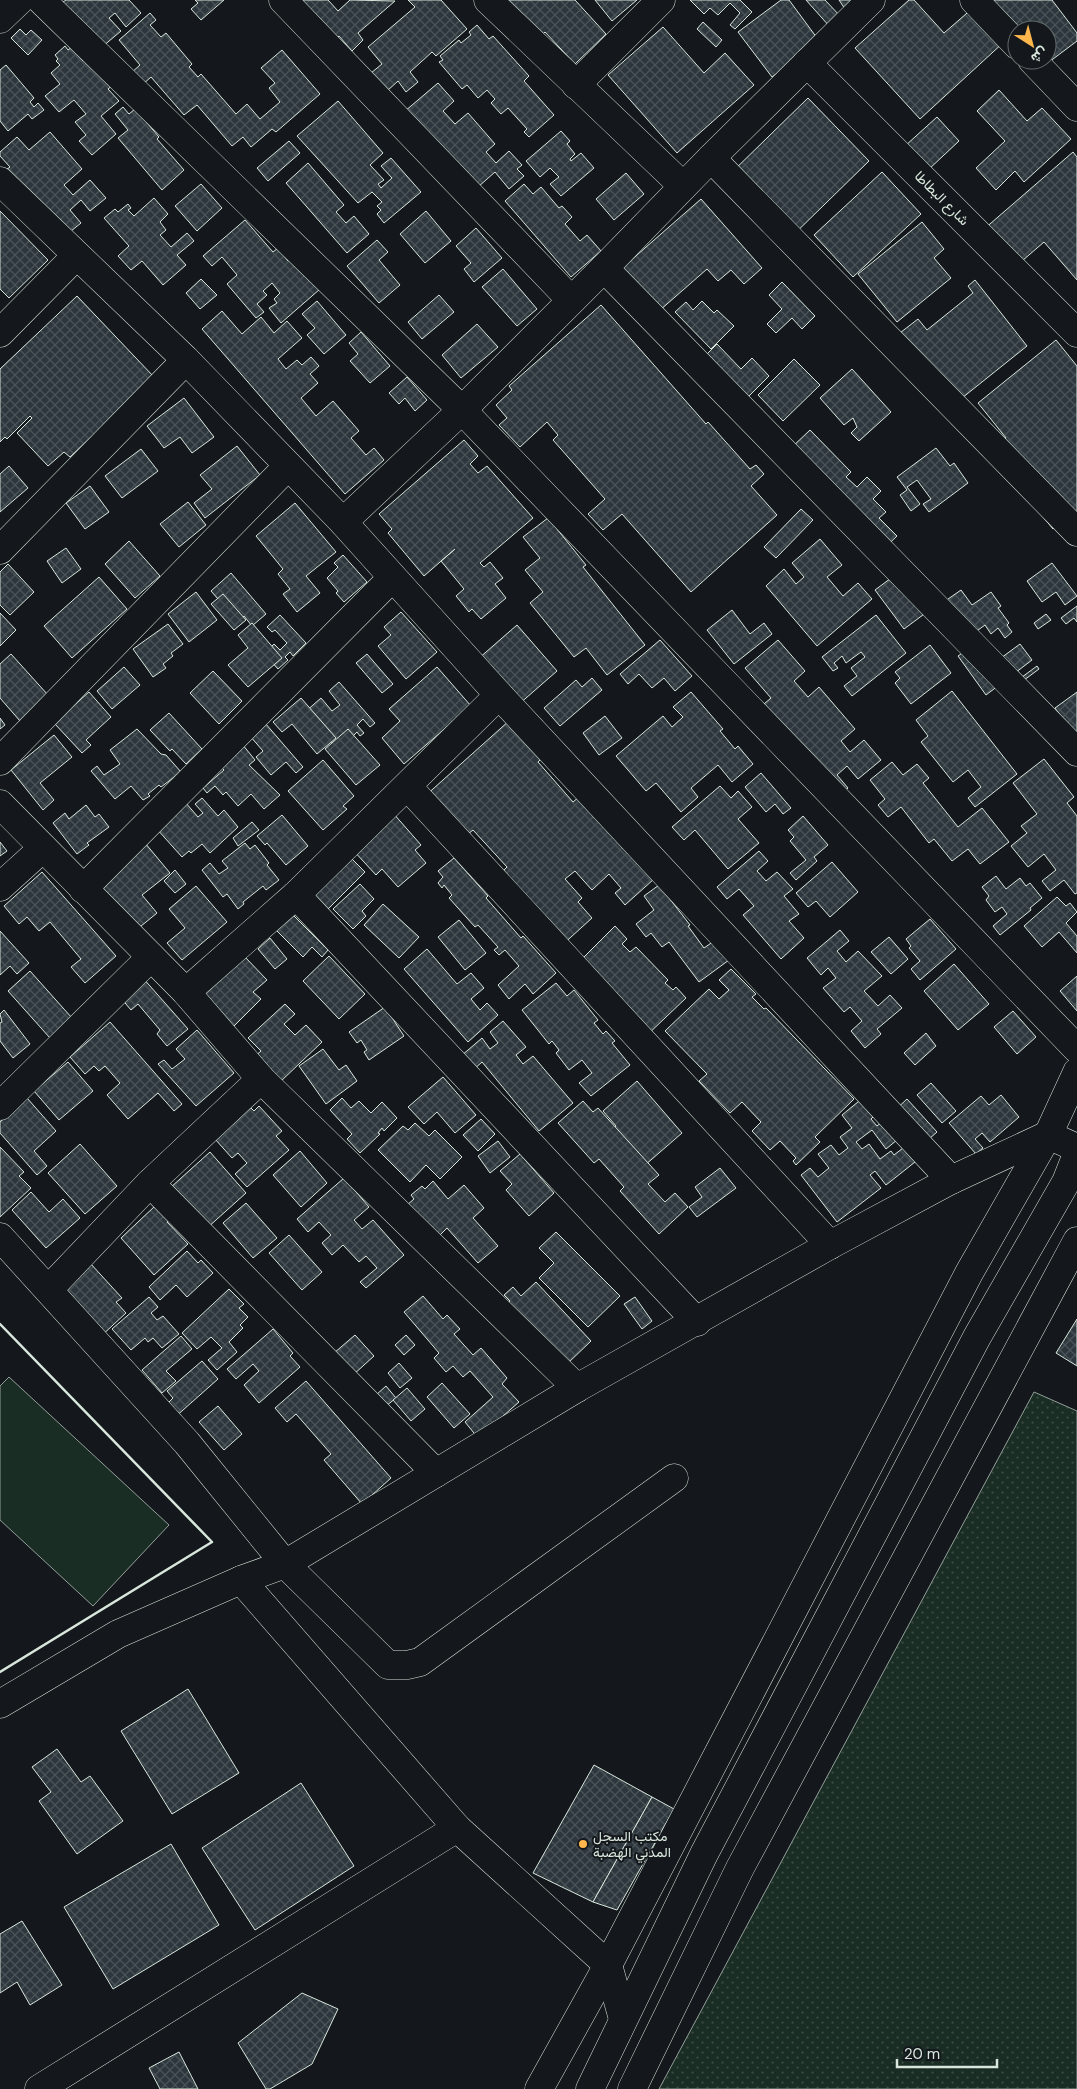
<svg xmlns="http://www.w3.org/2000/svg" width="1077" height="2089" font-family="'DM Sans',Vazirmatn,sans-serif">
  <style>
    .grass { fill: url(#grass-dots); stroke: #939e99 }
    .park { fill: #1a2d24; stroke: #939e99 }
    .building { fill: url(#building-cross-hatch); stroke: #d8e6dc }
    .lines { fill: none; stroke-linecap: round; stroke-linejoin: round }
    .minor-casing { stroke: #d8e6dc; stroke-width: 29 }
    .major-casing { stroke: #d8e6dc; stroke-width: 29 }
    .minor { stroke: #14181c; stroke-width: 28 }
    .major { stroke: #14181c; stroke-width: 28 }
    .wall { stroke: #d8e6dc; stroke-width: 2.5 }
    .poi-dot { fill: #ffb74d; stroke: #14181c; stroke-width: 2 }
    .labels { text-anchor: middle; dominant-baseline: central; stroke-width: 4; stroke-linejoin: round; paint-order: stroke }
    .street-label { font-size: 14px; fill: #d8e6dc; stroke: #14181c }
    .poi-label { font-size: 14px; fill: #d8e6dc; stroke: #14181c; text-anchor: start }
  </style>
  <defs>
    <pattern id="grass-dots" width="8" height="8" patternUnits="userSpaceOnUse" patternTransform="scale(1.25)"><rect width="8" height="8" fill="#1a2d24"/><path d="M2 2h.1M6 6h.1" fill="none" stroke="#3b4b43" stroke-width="1.8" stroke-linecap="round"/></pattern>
    <pattern id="building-cross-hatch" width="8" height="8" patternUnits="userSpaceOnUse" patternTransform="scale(1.25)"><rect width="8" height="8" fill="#2c363c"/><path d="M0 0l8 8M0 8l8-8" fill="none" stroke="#4a5358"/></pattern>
  </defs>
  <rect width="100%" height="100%" fill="#14181c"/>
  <!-- grass -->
  <polygon class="grass" points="1034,1392 1077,1411 1077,2089 659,2089"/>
  <!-- park -->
  <polygon class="park" points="9,1377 169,1525 93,1606 0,1520 0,1386"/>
  <!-- building -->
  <g class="building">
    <polygon points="66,0 129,0 141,13 126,27 115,13 109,18 121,31 102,47 63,2"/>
    <polygon points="195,0 224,0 201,20 191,9 198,3"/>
    <polygon points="294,0 328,0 338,11 350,0 395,1 358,33 363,40 352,51 339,36 324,49"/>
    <polygon points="408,0 441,0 467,29 436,56 432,52 410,72 418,82 406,92 398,81 387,91 371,73 382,64 368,47 415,7"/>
    <polygon points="486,0 575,0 606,34 575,64 545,32 529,47"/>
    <polygon points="595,0 637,0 612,21"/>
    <polygon points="690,0 740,0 752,12 735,29 730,25 740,13 730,3 718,15 710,8 704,14"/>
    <polygon points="781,0 789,0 820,42 772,77 738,32"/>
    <polygon points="806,0 825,0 841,17 830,27"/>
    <polygon points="839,0 856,0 845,9"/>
    <polygon points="909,0 914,0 944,33 974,7 1005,41 920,119 855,48"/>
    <polygon points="991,0 1052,0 1077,33 1077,41 1041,68 1047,60 1047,30 1017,30"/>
    <polygon points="150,13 156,20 150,25 161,37 166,33 192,64 189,67 198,77 201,74 236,114 247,104 260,119 280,102 269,88 275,83 261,68 282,50 320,94 276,132 272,129 251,147 243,137 232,146 197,105 184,115 151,77 142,85 131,73 140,65 119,40"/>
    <polygon points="703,22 722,40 716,47 697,29"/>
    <polygon points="477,25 489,39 493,36 529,76 524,81 554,115 529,137 524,132 527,129 508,108 501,114 491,103 495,99 487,90 478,98 467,85 462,89 439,62 443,60 440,56 459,40 461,43 471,35 469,32"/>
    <polygon points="663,27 704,73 725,53 754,85 677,153 608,75"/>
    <polygon points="20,29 26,35 31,30 42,40 28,55 11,38"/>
    <polygon points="65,46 68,50 72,47 83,61 87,57 112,86 108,89 119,101 101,116 116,134 92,155 79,141 86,135 75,122 86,114 74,100 59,112 45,96 60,84 51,73 60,65 56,61 58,59 55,55"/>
    <polygon points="6,65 34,98 30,102 34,107 38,103 44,110 32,119 28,114 8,131 0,121 0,70"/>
    <polygon points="438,83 454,101 443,111 455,124 468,113 495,144 486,152 496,163 509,151 522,165 517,169 524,176 509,189 495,172 478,187 398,117"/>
    <polygon points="999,90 1027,121 1042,108 1071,139 1024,182 1015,171 996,190 976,168 1005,141 977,111"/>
    <polygon points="808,98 869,161 783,245 727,177"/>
    <polygon points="338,101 383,153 370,165 384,180 378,184 381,188 392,178 381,166 391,158 421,192 384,223 377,214 381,210 377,206 382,202 372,192 358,203 297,136"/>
    <polygon points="123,107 129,114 135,109 159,137 157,139 184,170 162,190 118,138 128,130 115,114"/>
    <polygon points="937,117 959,141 928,170 905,146"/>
    <polygon points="561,131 570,141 567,144 575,154 570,159 571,161 581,153 594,168 561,196 550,184 559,177 550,168 540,177 526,161"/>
    <polygon points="50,132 82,169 64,185 73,195 90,180 106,198 90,211 81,200 70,210 81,223 71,231 60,219 51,227 3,172 10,167 0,156 0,152 17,137 29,150"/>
    <polygon points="289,141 300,153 268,181 257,168"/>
    <polygon points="1073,152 1077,157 1077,280 1044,242 1015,267 983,230"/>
    <polygon points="308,163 344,205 336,212 346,223 354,216 369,234 347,253 286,183"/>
    <polygon points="882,172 921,214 853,277 814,235"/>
    <polygon points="626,173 644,194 614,220 596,199"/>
    <polygon points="201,184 222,208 197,231 175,206"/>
    <polygon points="524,184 533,194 541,187 559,208 562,206 572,217 565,224 580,241 587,235 601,251 571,277 505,201"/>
    <polygon points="154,198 168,214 160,222 166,230 160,235 171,247 187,233 194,241 177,255 186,265 163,285 142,261 131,270 118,256 129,246 104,218 115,209 118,212 128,204 131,208 128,210 134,216"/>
    <polygon points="701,199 762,268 744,284 731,270 718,281 707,269 659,311 621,269"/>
    <polygon points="0,211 48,260 9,298 0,289"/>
    <polygon points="426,211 451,241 425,263 400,234"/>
    <polygon points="245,220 273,252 278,248 288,261 293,258 320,289 281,323 269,308 277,303 274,299 280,293 272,283 263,291 267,295 257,304 264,312 256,318 227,284 237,275 222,257 212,266 203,256"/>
    <polygon points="922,222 944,249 934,258 951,278 897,322 858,274"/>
    <polygon points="476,228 502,258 474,282 464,269 471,263 456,246"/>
    <polygon points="377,240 388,252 379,260 400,285 379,303 347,266"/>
    <polygon points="503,269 537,309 517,326 482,287"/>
    <polygon points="201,279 217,295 200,309 186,293"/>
    <polygon points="975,280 1027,346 952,406 896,336 918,319 927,330 973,293 968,286"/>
    <polygon points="782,282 815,316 802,329 792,318 776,333 767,324 782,309 769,295"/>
    <polygon points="439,295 454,312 422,339 408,322"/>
    <polygon points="77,296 154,377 70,457 64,452 48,466 17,433 32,418 30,416 7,439 5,437 0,442 0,369"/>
    <polygon points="317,301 346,335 324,354 307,335 315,328 302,314"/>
    <polygon points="702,301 714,313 717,310 734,326 711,349 675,312 686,302 693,310"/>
    <polygon points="601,305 706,424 708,422 750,469 756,465 764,474 751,486 777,515 691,592 622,514 603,530 588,514 605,499 553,440 558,435 547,422 520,447 499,425 507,418 496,405 512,390 509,386"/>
    <polygon points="222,311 242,334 261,317 274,333 287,321 302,338 278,359 286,369 297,360 302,365 311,357 319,366 310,374 318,383 301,398 316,416 333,401 359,431 351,438 366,455 374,448 384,460 345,494 202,329"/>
    <polygon points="477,324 498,347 461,378 442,355"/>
    <polygon points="361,332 390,366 370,383 350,361 358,354 349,343"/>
    <polygon points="1056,340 1077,366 1077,529 1064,519 1053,529 989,451 1006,438 978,403"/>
    <polygon points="717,344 741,369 752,358 769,376 732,413 690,371"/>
    <polygon points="794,359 820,385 783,421 758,395"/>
    <polygon points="852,369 891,412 859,441 851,433 857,427 853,418 844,425 820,398"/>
    <polygon points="407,377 427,400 415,411 405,398 399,404 389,393"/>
    <polygon points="184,398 214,437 192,453 180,437 164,448 147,426"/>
    <polygon points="810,430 851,472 846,477 857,487 867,477 881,491 873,499 886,512 879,518 897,536 873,559 790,449"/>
    <polygon points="464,440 478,456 470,464 478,473 487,466 533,518 480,563 484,567 490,562 503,578 495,584 506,598 481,619 472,609 469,612 456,596 464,589 441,561 455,549 424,576 388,533 392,529 379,514"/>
    <polygon points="237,446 260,475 205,518 194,503 212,489 200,475"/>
    <polygon points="936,448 950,466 954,463 968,483 929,512 923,504 931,499 917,480 907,487 920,504 911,511 900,495 907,490 897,477"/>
    <polygon points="141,449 158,471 122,498 105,476"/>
    <polygon points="9,466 28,488 0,512 0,474"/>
    <polygon points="90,486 109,512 85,529 66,503"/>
    <polygon points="188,502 206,525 179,547 160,524"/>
    <polygon points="295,503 336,552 306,576 320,593 297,612 283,594 290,589 278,574 283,569 256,536"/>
    <polygon points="801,509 813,520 776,558 764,547"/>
    <polygon points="548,518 586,565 583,567 645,645 607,675 586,648 574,657 530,603 543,592 525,570 540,558 523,537"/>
    <polygon points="820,539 842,565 827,577 843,596 858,583 872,599 817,646 766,586 784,569 796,584 804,577 792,563"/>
    <polygon points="129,541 160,576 135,598 105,564"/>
    <polygon points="66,548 81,569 62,583 47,561"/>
    <polygon points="343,555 367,582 344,602 336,593 338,591 327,578 338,567 334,563"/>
    <polygon points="1052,563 1077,596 1065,605 1056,592 1042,602 1027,581"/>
    <polygon points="8,564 34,592 10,615 0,605 0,572"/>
    <polygon points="910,564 939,603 904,629 875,590"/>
    <polygon points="231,573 266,614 252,626 244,616 238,622 211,591"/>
    <polygon points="99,577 127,609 72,658 44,626"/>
    <polygon points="961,590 972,605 991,592 1001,606 998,608 1009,623 1007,625 1012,632 1005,638 998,628 991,634 985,625 963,641 938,606"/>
    <polygon points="196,592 217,620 189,642 168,614"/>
    <polygon points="223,594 246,620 234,630 211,604"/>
    <polygon points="1077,606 1077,622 1074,618 1066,624 1061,618"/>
    <polygon points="732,610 750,634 764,623 772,634 734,664 707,630"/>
    <polygon points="401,612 437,652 406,679 378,646 391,635 384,627"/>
    <polygon points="0,613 16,630 0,646"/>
    <polygon points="1046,614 1051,620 1038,629 1034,623"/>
    <polygon points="280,615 306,643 293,656 290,652 285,657 288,660 278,669 252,640 259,634 271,647 274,644 280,650 287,643 275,630 272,632 267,627"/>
    <polygon points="876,615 906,653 852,696 844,686 857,676 851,668 865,657 861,652 846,663 842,656 834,663 838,668 833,671 822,657"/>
    <polygon points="252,623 282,658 248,687 228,665 248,648 238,635"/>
    <polygon points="168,624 183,644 171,653 173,656 163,664 166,668 153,677 133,649"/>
    <polygon points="517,625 557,671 518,705 478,659"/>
    <polygon points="660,640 692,676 675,691 664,678 652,688 639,674 628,684 620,674"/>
    <polygon points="778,640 805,671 794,681 808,697 819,687 855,729 841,741 850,752 864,740 881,760 858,779 847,766 837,775 848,788 831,803 757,710 771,698 745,668"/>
    <polygon points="978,642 983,649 990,643 1001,658 1020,644 1032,660 986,695 958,656"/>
    <polygon points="930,645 951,673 911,704 895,683 900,678 895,672"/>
    <polygon points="11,654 48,695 20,721 0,698 0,664"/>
    <polygon points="367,654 393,684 382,693 356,663"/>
    <polygon points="1037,666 1039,669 1016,686 1014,683"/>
    <polygon points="124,667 140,685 112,709 97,691"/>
    <polygon points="437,667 471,706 404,764 382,738 400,721 389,709"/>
    <polygon points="213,671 242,701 219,724 190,693"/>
    <polygon points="592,678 602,690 560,726 544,708 576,680 582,687"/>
    <polygon points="339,682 375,723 370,727 363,719 357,725 364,733 360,736 357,732 346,743 349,746 341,753 305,712 321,698 332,711 340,705 329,691"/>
    <polygon points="952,691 1017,774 975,807 968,798 981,787 968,770 953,782 921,742 928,736 916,720"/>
    <polygon points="89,692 111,717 86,740 91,745 82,753 54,723"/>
    <polygon points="691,692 723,729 720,731 735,749 738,746 753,764 732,782 718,765 691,788 698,797 681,812 656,783 646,791 616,756 663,716 672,727 683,717 673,707"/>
    <polygon points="1077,692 1077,739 1055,708"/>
    <polygon points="301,698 336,738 317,754 292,724 282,732 273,722"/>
    <polygon points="169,713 202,749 186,764 172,749 170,751 150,730"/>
    <polygon points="605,716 622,738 599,755 583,733"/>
    <polygon points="0,718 5,725 0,729"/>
    <polygon points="510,720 543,757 538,762 573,802 579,797 654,879 625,905 615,893 621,888 609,874 592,890 575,871 565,879 582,898 578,902 592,918 560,947 497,877 507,867 473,830 462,839 424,797"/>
    <polygon points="265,723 303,767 296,773 286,762 271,775 256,757 263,751 250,736"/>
    <polygon points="137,729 161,754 166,755 181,772 161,787 159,785 148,794 150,796 143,800 131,786 115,799 91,771 97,766 104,775 120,764 110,750"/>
    <polygon points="348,729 380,765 356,785 325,749"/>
    <polygon points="54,735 72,757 40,783 54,800 43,810 11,770"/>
    <polygon points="242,744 255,760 249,765 280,795 264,809 251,794 238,806 226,792 223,795 215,786 207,793 203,788 224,770 219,765"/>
    <polygon points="1044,759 1074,797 1067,803 1077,816 1077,893 1075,894 1064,880 1050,891 1042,881 1056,870 1044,854 1028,867 1011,846 1027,833 1021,826 1037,814 1013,783"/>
    <polygon points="323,760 354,796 343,806 347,809 323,830 288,791"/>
    <polygon points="892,762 903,775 917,764 929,778 923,783 958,827 982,808 1009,842 980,864 968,849 952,861 934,839 929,843 901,807 888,817 878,805 885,799 870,780"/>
    <polygon points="761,773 791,808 783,814 775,804 766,812 745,787"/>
    <polygon points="720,786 731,798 738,791 752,807 738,819 759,843 728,869 695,830 684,840 672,827"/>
    <polygon points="202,798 218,816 224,810 238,827 210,853 202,844 191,853 189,851 182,857 156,828 185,802 198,817 203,813 195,804"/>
    <polygon points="86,805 95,817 99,814 109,827 87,843 89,845 77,854 53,823 65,813 69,819"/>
    <polygon points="393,813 421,845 415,850 426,863 398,887 382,869 376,875 352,849"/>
    <polygon points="282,815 308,846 286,865 267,843 265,845 257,836"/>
    <polygon points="803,816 828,845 814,857 817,861 796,880 790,873 806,860 790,841 794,837 788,830"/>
    <polygon points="252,822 259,830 238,846 233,838"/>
    <polygon points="0,842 7,851 0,856"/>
    <polygon points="145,843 170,873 142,895 157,913 135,931 96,883"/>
    <polygon points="245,843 250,849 255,845 269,863 267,865 279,880 266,890 263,886 243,902 244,904 238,909 227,894 223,897 202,870 210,863 219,874 228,868 222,861"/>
    <polygon points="759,851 768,861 757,871 766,881 777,872 793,889 784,896 799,914 789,921 804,938 781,959 743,915 754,906 739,889 727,899 717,887"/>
    <polygon points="347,854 365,872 324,913 306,895"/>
    <polygon points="454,858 488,896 486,898 521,938 523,936 556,973 533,994 525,984 509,999 498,985 519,966 505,950 499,955 494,950 498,947 478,925 475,927 449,898 452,895 444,885 442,888 438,883 443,877 438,871"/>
    <polygon points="832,862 858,892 830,917 816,901 808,907 796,893"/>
    <polygon points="175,870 186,884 175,893 164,881"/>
    <polygon points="42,872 116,956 85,983 71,967 81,959 50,922 39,931 27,917 19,924 4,906"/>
    <polygon points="996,876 1006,889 1020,878 1026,886 1030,883 1042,898 1030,908 1031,910 1000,935 993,926 1007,914 1002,907 995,912 986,900 989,896 982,887"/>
    <polygon points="360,884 374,899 362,911 366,916 353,929 333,909"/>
    <polygon points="659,885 690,925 688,926 704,948 714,941 729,960 699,982 669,942 662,947 651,933 646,937 636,924 654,910 644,896"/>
    <polygon points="196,886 227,922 182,960 167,943 185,928 169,909"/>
    <polygon points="1057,897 1066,906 1070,903 1077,912 1066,923 1077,936 1077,953 1059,932 1042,947 1024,926"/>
    <polygon points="383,904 419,937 399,958 364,925"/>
    <polygon points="291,913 328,950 322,957 312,947 303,957 275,929"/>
    <polygon points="930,919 956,949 920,980 911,969 920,961 909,948 911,946 906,939"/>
    <polygon points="459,920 486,953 465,970 438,937"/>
    <polygon points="615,926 627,939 622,944 630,952 636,947 668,980 665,983 673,990 676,987 686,998 645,1037 576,965"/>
    <polygon points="840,930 849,941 837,951 846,962 858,951 882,976 864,991 878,1006 890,995 902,1008 877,1029 881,1034 865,1048 851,1031 862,1021 850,1007 844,1012 823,988 836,978 828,968 821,975 807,958"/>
    <polygon points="0,931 29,963 17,974 10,966 0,975"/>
    <polygon points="889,937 908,959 891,974 871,952"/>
    <polygon points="270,938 287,959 275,969 258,949"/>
    <polygon points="427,949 457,984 471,973 484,988 471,999 480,1010 487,1003 498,1015 468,1042 404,969"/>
    <polygon points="244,956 267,980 253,992 261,999 233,1027 203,995"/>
    <polygon points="329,956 365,994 339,1019 303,981"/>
    <polygon points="954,964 989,1004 958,1030 924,991"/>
    <polygon points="731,969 756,994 752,997 764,1009 766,1008 854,1099 815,1137 820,1142 796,1165 793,1161 796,1158 780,1141 770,1150 752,1131 761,1122 742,1102 730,1113 699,1081 707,1074 665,1031 709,989 719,999 729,990 719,980"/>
    <polygon points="30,971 72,1018 50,1038 8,991"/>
    <polygon points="1077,976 1077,1011 1060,991"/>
    <polygon points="142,977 188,1029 167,1046 157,1034 160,1030 138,1004 131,1010 120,997"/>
    <polygon points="556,983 567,996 574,990 598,1020 594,1023 603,1034 606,1031 615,1041 612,1043 630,1065 591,1096 579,1083 592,1073 582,1060 569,1070 556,1053 559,1050 552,1041 549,1044 522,1010"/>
    <polygon points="285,1004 295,1014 284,1024 295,1035 306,1025 322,1042 279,1083 254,1057 261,1051 248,1038"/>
    <polygon points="385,1007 404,1036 369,1060 364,1052 367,1050 361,1040 357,1043 349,1032"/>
    <polygon points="4,1010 30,1044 13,1058 0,1041 0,1023 2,1022 0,1014"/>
    <polygon points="1013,1011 1036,1037 1017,1054 994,1027"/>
    <polygon points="503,1021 526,1047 516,1055 523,1064 533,1056 573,1103 539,1131 482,1062 473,1070 461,1056 482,1038 490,1049 498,1043 490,1032"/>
    <polygon points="110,1022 182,1104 174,1111 158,1093 128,1119 107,1095 120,1083 105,1066 99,1071 94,1066 85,1074 70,1057"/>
    <polygon points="197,1030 234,1073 196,1106 158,1064 164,1060 172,1069 185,1059 176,1049"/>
    <polygon points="926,1033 936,1046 915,1065 904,1053"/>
    <polygon points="323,1049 339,1070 346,1065 357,1081 326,1104 299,1066"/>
    <polygon points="68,1062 93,1091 59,1120 34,1091"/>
    <polygon points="443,1077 476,1115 455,1133 437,1112 424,1124 408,1107"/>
    <polygon points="637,1081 682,1133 644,1166 612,1129 616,1126 603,1111"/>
    <polygon points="931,1083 956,1111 942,1123 917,1095"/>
    <polygon points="1001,1095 1019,1117 990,1142 982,1133 975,1139 983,1148 976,1154 949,1123 981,1096 989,1105"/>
    <polygon points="864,1097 877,1113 871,1119 877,1126 883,1121 897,1140 886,1149 872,1130 856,1142 862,1149 869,1144 880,1159 891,1151 894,1155 903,1148 915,1162 886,1185 875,1171 870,1175 881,1188 837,1222 801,1175 810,1168 818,1177 829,1168 818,1154 831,1145 839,1155 848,1148 840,1137 852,1128 842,1115"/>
    <polygon points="27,1098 56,1131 34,1151 47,1166 37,1175 0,1133 0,1122"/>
    <polygon points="342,1098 351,1108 359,1101 371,1113 382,1102 397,1118 384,1131 382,1128 378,1133 380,1134 360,1153 347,1139 352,1134 330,1110"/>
    <polygon points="907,1099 937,1132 921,1146 892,1113"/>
    <polygon points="583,1101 593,1112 598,1108 659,1175 648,1184 665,1202 675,1193 688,1207 659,1234 620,1191 624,1187 599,1159 594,1163 558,1123"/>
    <polygon points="259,1106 282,1131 276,1136 289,1150 247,1187 235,1174 247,1163 238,1153 232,1158 215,1139 250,1107 254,1111"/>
    <polygon points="481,1119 495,1134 478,1151 463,1135"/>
    <polygon points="415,1123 429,1136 435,1130 462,1157 440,1179 426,1165 410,1182 378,1150 403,1126 408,1130"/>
    <polygon points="498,1141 510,1157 490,1173 478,1156"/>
    <polygon points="80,1144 117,1186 85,1214 48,1173"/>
    <polygon points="0,1147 24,1172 19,1176 31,1188 0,1217"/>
    <polygon points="300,1151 327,1183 301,1207 273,1175"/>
    <polygon points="210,1152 246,1193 206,1229 170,1188"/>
    <polygon points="520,1154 554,1193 529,1216 506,1190 512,1184 500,1171"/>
    <polygon points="720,1168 736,1188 697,1217 689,1207 702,1197 695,1187"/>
    <polygon points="344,1178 369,1207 354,1220 362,1229 373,1220 404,1255 366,1288 360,1282 377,1268 366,1256 359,1262 343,1245 332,1255 322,1243 331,1235 319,1222 308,1232 297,1219"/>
    <polygon points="433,1181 448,1199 464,1185 484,1208 473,1218 498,1246 478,1263 447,1228 436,1239 407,1205 414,1199 411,1195 422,1186 425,1189"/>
    <polygon points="31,1192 49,1212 63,1199 80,1218 46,1248 12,1210"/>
    <polygon points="246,1203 277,1238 253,1258 223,1223"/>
    <polygon points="155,1206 169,1221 167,1222 188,1244 154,1275 121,1238"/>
    <polygon points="556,1232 620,1296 588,1327 539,1278 554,1263 539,1248"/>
    <polygon points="289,1235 322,1272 302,1290 269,1253"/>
    <polygon points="187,1251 198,1263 201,1260 213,1273 187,1297 176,1285 160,1300 149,1287"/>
    <polygon points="90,1263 122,1298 116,1302 126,1313 99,1338 57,1293"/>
    <polygon points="536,1282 591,1341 567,1364 503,1307 510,1301 504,1295 513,1287 521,1296"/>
    <polygon points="229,1289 244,1304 239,1308 248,1317 240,1325 243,1328 229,1342 237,1352 217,1370 208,1360 222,1348 211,1337 197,1349 182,1333"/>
    <polygon points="423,1296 443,1319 447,1315 460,1329 454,1334 473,1355 481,1348 507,1378 502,1384 519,1402 478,1438 465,1422 493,1397 470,1371 463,1377 453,1366 446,1372 434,1358 439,1353 404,1312"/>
    <polygon points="149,1297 158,1307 151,1313 157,1320 163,1316 179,1334 162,1348 153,1338 148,1342 145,1338 131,1350 112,1329"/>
    <polygon points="635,1297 652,1321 642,1329 624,1304"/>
    <polygon points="1077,1319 1077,1366 1056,1353"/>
    <polygon points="273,1329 293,1353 290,1356 300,1367 259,1403 244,1385 259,1371 253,1364 236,1379 227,1369"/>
    <polygon points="355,1335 374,1356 353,1375 334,1353"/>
    <polygon points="406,1335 415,1345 404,1355 395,1345"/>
    <polygon points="181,1336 192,1349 166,1371 176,1381 162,1393 142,1370"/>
    <polygon points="202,1361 218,1379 174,1418 164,1407 173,1398 167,1391"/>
    <polygon points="399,1363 412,1378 400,1388 388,1373"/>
    <polygon points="306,1381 391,1478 362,1504 324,1460 331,1454 296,1414 287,1422 275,1408"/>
    <polygon points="442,1383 470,1414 454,1428 427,1397"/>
    <polygon points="386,1386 396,1398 386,1406 376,1395"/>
    <polygon points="407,1388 425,1409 411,1421 393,1400"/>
    <polygon points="218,1406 242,1434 224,1450 199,1422"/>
    <polygon points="188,1689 239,1773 172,1814 121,1731"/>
    <polygon points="57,1749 81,1782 90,1776 123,1821 77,1854 39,1801 51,1792 32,1767"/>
    <polygon points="594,1765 652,1797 593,1902 533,1873"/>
    <polygon points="301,1783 354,1866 255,1930 202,1848"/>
    <polygon points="652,1797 674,1809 617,1910 593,1902"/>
    <polygon points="171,1844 219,1925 113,1989 64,1907"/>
    <polygon points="22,1921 62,1985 30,2005 17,1982 0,1993 0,1934"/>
    <polygon points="302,1993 338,2009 312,2064 270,2089 266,2089 238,2043"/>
    <polygon points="179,2052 198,2089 160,2089 149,2068"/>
  </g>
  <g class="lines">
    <!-- minor casing -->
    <g class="minor-casing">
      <g id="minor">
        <polyline points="41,0 462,410 1077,1049"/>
        <polyline points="283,0 571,300"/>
        <polyline points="488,0 683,186"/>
        <polyline points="974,0 1017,45"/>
        <polyline points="0,19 20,0"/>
        <polyline points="1032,60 1077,107"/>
        <polyline points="807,63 1077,333"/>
        <polyline points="576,85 661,0"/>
        <polyline points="711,158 1077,532"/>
        <polyline points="0,181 186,360 343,522 499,695 951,1180"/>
        <polyline points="604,268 1077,752"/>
        <polyline points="0,333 76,256"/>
        <polyline points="343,522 462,410 604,268 711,158 871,0"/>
        <polyline points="0,550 186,360"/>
        <polyline points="0,761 288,466"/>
        <polyline points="408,787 830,1245"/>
        <polyline points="0,804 186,992 261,1079 577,1388"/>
        <polyline points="0,887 43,848"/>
        <polyline points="83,889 392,578"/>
        <polyline points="296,895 697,1322"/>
        <polyline points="186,992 296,895 499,695"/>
        <polyline points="0,1106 151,957"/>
        <polyline points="150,1183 436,1473"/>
        <polyline points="0,1237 187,1443 285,1564 388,1665 407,1665 420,1662 674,1478"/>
        <polyline points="49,1289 150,1183 261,1079"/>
        <polyline points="241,1580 457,1828 608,1965 623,2019"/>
        <polyline points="0,1704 118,1634 241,1580 285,1564 577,1388 830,1245 951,1180 1048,1135 1077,1148"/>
        <polyline points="39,2089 457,1828"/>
        <polyline points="539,2089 608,1965 969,1273 1048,1135 1077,1072"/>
      </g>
    </g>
    <!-- major casing -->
    <g class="major-casing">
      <g id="major">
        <polyline points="590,2089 704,1854 977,1337 1066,1182 1077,1154"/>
        <polyline points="632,2089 740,1868 1077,1241"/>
      </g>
    </g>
    <!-- minor -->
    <use href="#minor" class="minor"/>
    <!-- major -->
    <use href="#major" class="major"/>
    <!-- wall -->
    <polyline class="wall" points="0,1324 212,1542 0,1672"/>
  </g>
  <!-- markers -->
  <circle class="poi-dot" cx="583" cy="1844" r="5"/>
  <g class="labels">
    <!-- street labels -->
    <g class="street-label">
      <text transform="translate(942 198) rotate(45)">شارع البطاطا</text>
    </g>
    <!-- poi labels -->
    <g class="poi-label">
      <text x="593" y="1836">مكتب السجل<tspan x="593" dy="16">المدني الهضبة</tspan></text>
    </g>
  </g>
  <!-- north arrow -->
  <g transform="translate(1032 45) rotate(144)"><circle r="24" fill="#14181c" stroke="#626a69"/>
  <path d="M0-4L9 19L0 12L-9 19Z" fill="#ffb74d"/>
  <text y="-8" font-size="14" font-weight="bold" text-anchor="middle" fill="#d8e6dc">ش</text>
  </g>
  <!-- scale -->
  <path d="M897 2059v8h100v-8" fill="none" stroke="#d8e6dc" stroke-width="2.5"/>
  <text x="904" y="2059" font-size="15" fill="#d8e6dc" stroke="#14181c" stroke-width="4" paint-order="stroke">20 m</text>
</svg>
